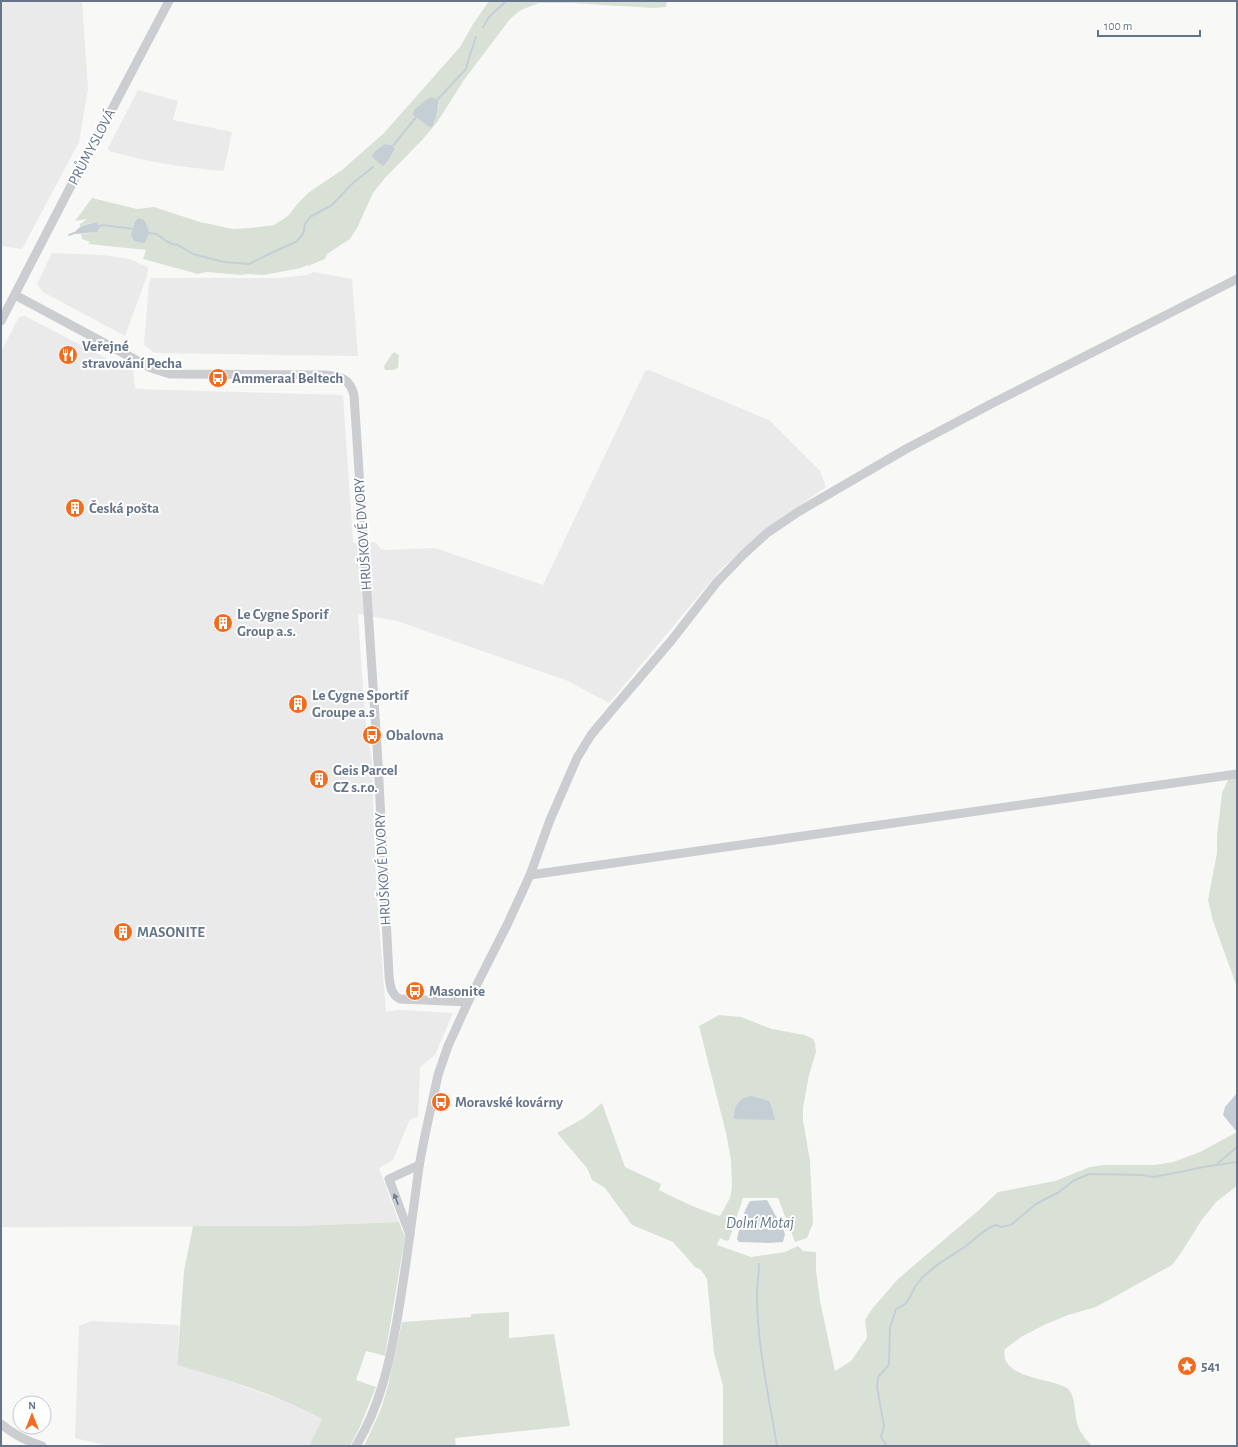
<svg xmlns="http://www.w3.org/2000/svg" width="1238" height="1447" font-family="'Alegreya Sans',sans-serif">
  <style>
    .built { fill: #e9eae9 }
    .green { fill: #d9e1d6; fill-rule: evenodd }
    .water { fill: #c6ced5 }
    .lines { fill: none; stroke-linecap: round; stroke-linejoin: round }
    .stream { stroke: #c6ced5; stroke-width: 2 }
    .minor { stroke: #cbcdd1; stroke-width: 9 }
    .oneway { fill: #6f7d90 }
    .labels { text-anchor: middle; dominant-baseline: central; stroke-width: 4; stroke-linejoin: round; paint-order: stroke }
    .street-label { font-size: 15px; fill: #657489; stroke: #fff }
    .poi-label { font-size: 15px; font-weight: bold; fill: #657489; stroke: #fff; text-anchor: start }
    .water-label { font-size: 16px; font-style: italic; fill: #617684; stroke: #fff }
  </style>
  <rect width="100%" height="100%" fill="#f8f9f6"/>
  <!-- built -->
  <g class="built">
    <polygon points="1,1 82,1 88,89 79,142 22,249 1,246"/>
    <polygon points="138,90 178,101 173,120 232,132 224,170 221,171 211,170 171,165 140,159 109,151 108,148"/>
    <polygon points="52,253 103,255 129,259 148,267 147,276 125,336 43,292 37,284"/>
    <polygon points="314,272 352,279 358,356 155,353 144,345 149,282 151,278 280,278 307,275"/>
    <polygon points="25,316 129,370 133,369 135,389 343,395 353,543 375,542 381,549 388,550 435,548 543,585 645,371 649,370 769,420 820,471 826,487 766,529 722,568 609,703 568,681 397,621 358,614 365,718 372,762 376,885 386,1012 398,1010 453,1013 435,1055 420,1067 418,1117 410,1119 393,1160 379,1168 399,1222 295,1226 1,1227 1,352 19,317"/>
    <polygon points="91,1321 179,1325 177,1365 212,1375 278,1399 303,1409 322,1419 313,1439 309,1446 109,1446 75,1438 79,1326"/>
  </g>
  <!-- green -->
  <g class="green">
    <path d="M 489,1 L 667,1 L 666,7 L 653,8 L 571,3 L 539,3 L 521,10 L 510,19 L 464,80 L 438,121 L 423,139 L 385,178 L 373,193 L 357,228 L 350,239 L 327,254 L 325,259 L 308,266 L 307,265 L 301,268 L 264,275 L 248,274 L 241,275 L 207,272 L 198,274 L 143,259 L 146,250 L 88,244 L 90,242 L 82,239 L 81,234 L 92,233 L 97,222 L 86,224 L 80,227 L 80,224 L 87,219 L 75,221 L 92,198 L 137,209 L 154,207 L 200,222 L 233,229 L 251,228 L 274,225 L 288,216 L 298,203 L 308,193 L 342,170 L 384,133 L 460,47 L 473,24 ZM 439,104 L 435,112 L 435,123 L 414,115 ZM 384,144 L 392,145 L 395,149 L 388,161 L 383,165 L 374,152 Z"/>
    <polygon points="394,352 399,355 398,368 393,370 385,370 384,366 392,354"/>
    <polygon points="1237,777 1237,987 1213,921 1208,900 1217,853 1217,835 1222,793 1229,778"/>
    <path d="M 719,1015 L 741,1017 L 772,1029 L 805,1035 L 813,1039 L 815,1043 L 816,1052 L 809,1075 L 803,1108 L 803,1120 L 810,1161 L 813,1223 L 807,1238 L 795,1242 L 778,1198 L 743,1198 L 729,1240 L 726,1241 L 720,1238 L 717,1245 L 751,1257 L 785,1252 L 798,1246 L 803,1251 L 816,1252 L 816,1270 L 820,1301 L 835,1371 L 851,1361 L 867,1338 L 865,1320 L 872,1309 L 898,1279 L 979,1210 L 998,1192 L 1055,1181 L 1090,1167 L 1104,1165 L 1154,1165 L 1173,1162 L 1200,1152 L 1237,1132 L 1237,1186 L 1216,1202 L 1201,1221 L 1181,1253 L 1172,1265 L 1096,1307 L 1068,1315 L 1044,1325 L 1021,1337 L 1005,1349 C 998,1378 1050,1378 1067,1388 C 1076,1394 1074,1415 1078,1426 C 1080,1433 1087,1440 1092,1446 L 723,1446 L 723,1386 L 714,1353 L 707,1279 L 701,1270 L 695,1267 L 673,1242 L 632,1225 L 605,1188 L 592,1180 L 587,1168 L 557,1133 L 584,1118 L 602,1103 L 625,1167 L 661,1184 L 659,1190 C 679,1200 699,1210 720,1216 L 730,1198 L 732,1187 L 731,1160 L 726,1133 L 699,1026 Z"/>
    <path d="M 399,1222 L 405,1237 L 385,1356 L 366,1351 L 356,1380 L 376,1387 L 359,1429 L 350,1446 L 309,1446 L 322,1419 C 277,1395 226,1379 177,1365 L 184,1271 L 193,1226 L 295,1226 Z"/>
    <polygon points="509,1312 509,1338 554,1334 570,1426 455,1438 456,1446 364,1446 381,1409 388,1386 402,1322 471,1317 471,1314"/>
  </g>
  <!-- water -->
  <g class="water">
    <path d="M 432,97 L 438,100 C 439,104 435,124 432,127 L 428,126 L 413,115 L 414,110 L 427,99 Z"/>
    <polygon points="384,144 392,145 395,149 388,161 383,166 378,162 372,156 374,152"/>
    <path d="M 138,218 L 144,220 C 149,228 151,236 144,243 L 134,241 L 131,235 L 135,222 Z"/>
    <path d="M 97,222 L 99,229 L 97,232 L 77,234 L 75,233 C 78,225 89,224 97,222 Z"/>
    <polygon points="1237,1093 1237,1132 1223,1115 1225,1107"/>
    <path d="M 752,1096 L 769,1101 L 772,1108 L 775,1120 L 734,1119 C 733,1107 739,1097 752,1096 Z"/>
    <path d="M 767,1200 L 784,1231 L 785,1234 L 783,1242 L 768,1243 L 739,1242 L 737,1239 C 740,1226 743,1212 750,1201 Z"/>
  </g>
  <g class="lines">
    <!-- stream -->
    <g class="stream">
      <polyline points="483,27 489,17 506,1"/>
      <polyline points="436,101 466,69 469,58 476,37"/>
      <polyline points="392,147 417,116"/>
      <polyline points="97,227 103,225 134,229"/>
      <polyline points="148,233 157,234 166,241 172,244 178,245 193,254 224,262 249,264 271,253 296,242 303,234 305,224 310,217 332,205 353,183 373,167"/>
      <polyline points="69,235 77,232"/>
      <polyline points="1217,1165 1237,1162"/>
      <path d="M 759,1264 C 759,1274 757,1285 757,1295 C 757,1345 769,1397 777,1446"/>
      <path d="M 887,1446 L 881,1437 L 884,1426 L 877,1387 L 878,1377 L 888,1366 L 889,1362 L 890,1328 L 896,1309 C 899,1307 904,1306 906,1303 C 911,1297 913,1289 917,1284 C 929,1268 950,1257 966,1246 C 976,1239 984,1228 996,1225 L 1001,1227 L 1011,1225 L 1036,1204 L 1059,1192 L 1073,1181 L 1089,1174 L 1143,1175 L 1153,1177 L 1185,1171 L 1198,1168 L 1216,1165 L 1237,1147"/>
    </g>
    <!-- minor -->
    <g class="minor">
      <path d="M 15,295 L 151,368 L 170,374 L 325,375 C 341,376 350,379 354,395 L 378,762 L 389,976 C 390,985 391,995 400,999 L 468,1002"/>
      <polyline points="1,321 75,178 99,134 169,1"/>
      <polyline points="530,875 1237,774"/>
      <polyline points="410,1235 389,1179 419,1165"/>
      <path d="M 1,1424 C 13,1434 26,1441 42,1446"/>
      <path d="M 356,1446 C 380,1406 389,1365 397,1320 C 406,1269 412,1218 419,1167 C 424,1136 432,1105 438,1075 L 448,1046 L 468,1002 L 508,923 L 530,875 L 550,820 L 577,758 L 591,735 L 612,710 L 671,641 L 717,582 L 743,555 L 767,533 L 798,512 L 906,449 L 991,404 L 1237,279"/>
    </g>
  </g>
  <!-- one-way arrows -->
  <defs><path id="oneway-solid" d="M-6-.8H1V-3.2L6.5 0L1 3.2V.8H-6Z"/></defs>
  <use class="oneway" href="#oneway-solid" transform="translate(396 1199) rotate(-111)"/>
  <!-- icons -->
  <defs>
    <g id="restaurant-disc" transform="scale(1)"><circle r="9.5" fill="#f16c1e" stroke="#fff"/><path d="M-5-6h1v4h1v-4h1v4h1v-4h1v5L-1.5 .5V6h-2V.5L-5-1ZM5-6V6H3V1.5H1.5Q1.5-4 5-6Z" fill="#fff"/></g>
    <g id="bus-disc" transform="scale(1)"><circle r="9.5" fill="#f16c1e" stroke="#fff"/><path d="M-5-6H5V4H4V6H2V4H-2V6H-4V4H-5ZM-3.5-4V0h7V-4ZM-3.5 1.2v1.5H-2V1.2ZM2 1.2v1.5H3.5V1.2Z" fill="#fff"/></g>
    <g id="building-disc" transform="scale(1)"><circle r="9.5" fill="#f16c1e" stroke="#fff"/><path d="M-4-6H4V6H1V3H-1V6H-4ZM-2.5-4.3h1.7v1.8h-1.7ZM.8-4.3h1.7v1.8H.8ZM-2.5-1h1.7V.8h-1.7ZM.8-1h1.7V.8H.8Z" fill="#fff"/></g>
    <g id="sight-disc" transform="scale(1)"><circle r="9.5" fill="#f16c1e" stroke="#fff"/><path d="M0-6L1.8-2.2L6-1.7L2.9 1.2L3.7 5.4L0 3.3L-3.7 5.4L-2.9 1.2L-6-1.7L-1.8-2.2Z" fill="#fff"/></g>
  </defs>
  <g fill-rule="evenodd">
    <use href="#restaurant-disc" x="68" y="355"/>
    <use href="#bus-disc" x="218" y="378"/>
    <use href="#building-disc" x="75" y="508"/>
    <use href="#building-disc" x="223" y="623"/>
    <use href="#building-disc" x="298" y="704"/>
    <use href="#bus-disc" x="372" y="735"/>
    <use href="#building-disc" x="319" y="779"/>
    <use href="#building-disc" x="123" y="932"/>
    <use href="#bus-disc" x="415" y="991"/>
    <use href="#bus-disc" x="441" y="1102"/>
    <use href="#sight-disc" x="1187" y="1366"/>
  </g>
  <g class="labels">
    <!-- street labels -->
    <g class="street-label">
      <text transform="translate(92 147) rotate(-62)">PRŮMYSLOVÁ</text>
      <text transform="translate(363 534) rotate(-94)">HRUŠKOVÉ DVORY</text>
      <text transform="translate(383 869) rotate(-93)">HRUŠKOVÉ DVORY</text>
    </g>
    <!-- poi labels -->
    <g class="poi-label">
      <text x="82" y="346">Veřejné<tspan x="82" dy="17">stravování Pecha</tspan></text>
      <text x="232" y="378">Ammeraal Beltech</text>
      <text x="89" y="508">Česká pošta</text>
      <text x="237" y="614">Le Cygne Sporif<tspan x="237" dy="17">Group a.s.</tspan></text>
      <text x="312" y="695">Le Cygne Sportif<tspan x="312" dy="17">Groupe a.s</tspan></text>
      <text x="386" y="735">Obalovna</text>
      <text x="333" y="770">Geis Parcel<tspan x="333" dy="17">CZ s.r.o.</tspan></text>
      <text x="137" y="932">MASONITE</text>
      <text x="429" y="991">Masonite</text>
      <text x="455" y="1102">Moravské kovárny</text>
      <text x="1201" y="1366">541</text>
    </g>
    <!-- water labels -->
    <g class="water-label">
      <text x="760" y="1223">Dolní Motaj</text>
    </g>
  </g>
  <!-- border -->
  <rect width="1238" height="1447" fill="none" stroke="#657489" stroke-width="4"/>
  <!-- north arrow -->
  <g transform="translate(32 1415)"><circle r="19" fill="#ffffff" stroke="#c1c7d0"/>
  <path d="M0-3L7 15L0 10L-7 15Z" fill="#f16c1e"/>
  <text y="-6" font-size="11" font-weight="bold" text-anchor="middle" fill="#657489">N</text>
  </g>
  <!-- scale -->
  <path d="M1098 30v6h102v-6" fill="none" stroke="#657489" stroke-width="2"/>
  <text x="1104" y="30" font-size="12" fill="#657489" stroke="#ffffff" stroke-width="3" paint-order="stroke">100 m</text>
</svg>
